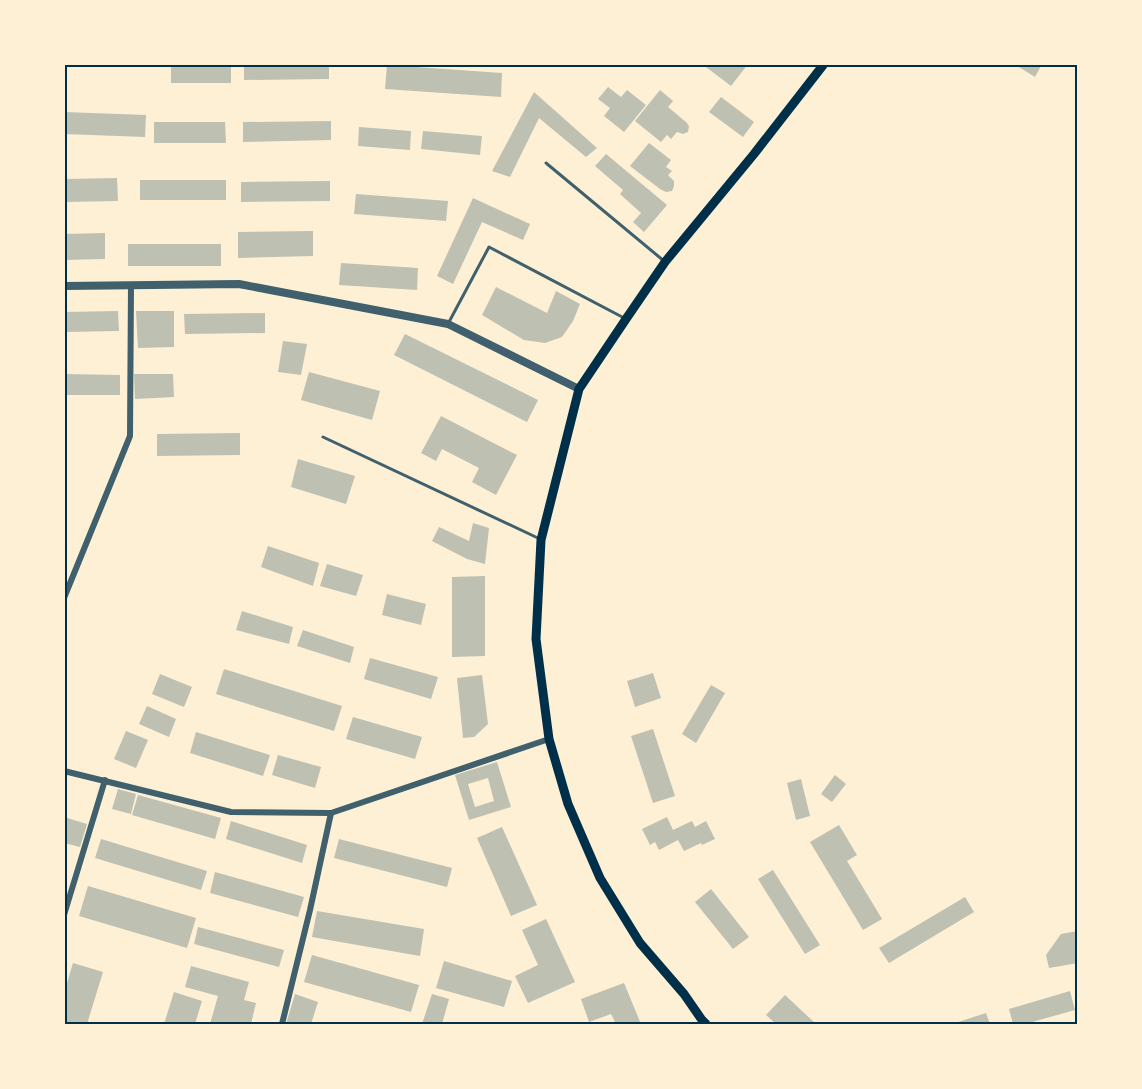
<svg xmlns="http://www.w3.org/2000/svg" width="1142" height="1089" font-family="'Sofia Sans Condensed',sans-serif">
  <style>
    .building { fill: #bec0b2; fill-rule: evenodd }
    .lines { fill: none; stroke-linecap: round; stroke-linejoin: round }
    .service { stroke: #3f606c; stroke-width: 3 }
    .minor { stroke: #3f606c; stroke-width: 6 }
    .tertiary { stroke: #3f606c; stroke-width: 8 }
    .secondary { stroke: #003049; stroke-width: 9 }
    .neatline { fill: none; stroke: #003049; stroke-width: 2 }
  </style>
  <rect width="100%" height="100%" fill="#fdf0d5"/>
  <!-- building -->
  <g class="building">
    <rect x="171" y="64" width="60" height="19"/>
    <polygon points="244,64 329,64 329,79 244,80"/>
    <polygon points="702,64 748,64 731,86"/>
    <polygon points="1014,64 1042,64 1035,77"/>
    <polygon points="387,65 502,73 501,97 385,89"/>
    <polygon points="608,87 621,97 627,90 646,105 624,132 604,116 610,108 598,99"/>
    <polygon points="660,90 673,101 668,107 686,122 689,126 688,132 683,134 677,132 671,139 667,135 661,142 635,121"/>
    <polygon points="534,92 597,148 586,157 539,118 510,177 492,171"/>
    <polygon points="721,97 754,122 743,137 709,112"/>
    <polygon points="64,112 146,115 145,137 64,134"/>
    <polygon points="331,121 331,140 243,142 243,122"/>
    <polygon points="154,122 225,122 226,143 154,143"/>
    <polygon points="359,127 411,131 410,150 358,146"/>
    <polygon points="423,131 482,136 480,155 421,149"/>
    <polygon points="649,143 671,160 666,167 672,171 668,175 674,181 674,186 672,191 666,192 660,189 630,166"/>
    <polygon points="606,154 667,205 644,232 633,222 641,213 620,194 623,190 595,166"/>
    <polygon points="117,178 118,201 64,202 64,179"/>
    <rect x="140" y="180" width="86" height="20"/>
    <polygon points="330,181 330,201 241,202 241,182"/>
    <polygon points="356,194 448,201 446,221 354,214"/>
    <polygon points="473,198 530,224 523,240 482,222 453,284 437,276"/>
    <polygon points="313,231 313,256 238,258 238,232"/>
    <polygon points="105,233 105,259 64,260 64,234"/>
    <rect x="128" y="244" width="93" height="22"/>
    <polygon points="341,263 418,268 417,290 339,285"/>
    <polygon points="496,287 547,313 556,291 580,304 573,321 562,337 545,343 524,340 482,315"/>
    <polygon points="118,311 119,331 64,332 64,312"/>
    <polygon points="136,311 174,311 174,347 138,348"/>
    <polygon points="265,313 265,333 185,334 184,314"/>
    <polygon points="405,334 538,400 527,422 394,355"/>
    <polygon points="283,341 307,344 301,375 278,372"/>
    <polygon points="309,372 380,391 372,420 301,400"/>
    <polygon points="64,374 120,375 120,395 64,395"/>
    <polygon points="134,374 173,374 174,397 135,399"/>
    <polygon points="441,416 517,455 496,495 472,482 479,468 442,449 436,461 421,453"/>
    <polygon points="240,433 240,455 157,456 157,434"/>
    <polygon points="298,459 355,476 346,504 291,487"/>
    <polygon points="473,523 489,528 485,564 467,559 432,541 439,527 469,541"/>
    <polygon points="268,546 319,563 313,586 261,567"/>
    <polygon points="327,564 363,575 356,596 320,586"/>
    <polygon points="485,576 485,656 452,657 452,577"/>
    <polygon points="387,594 426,604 421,625 382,615"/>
    <polygon points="242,611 293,627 289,644 236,630"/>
    <polygon points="303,630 354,647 350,663 297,646"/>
    <polygon points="370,658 438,677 431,699 364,679"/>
    <polygon points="224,669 342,706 334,731 216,694"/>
    <polygon points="653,673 661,698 635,707 627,681"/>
    <polygon points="160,674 192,687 184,707 152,694"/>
    <polygon points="482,675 488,724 474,737 463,738 457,678"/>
    <polygon points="711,685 725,693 696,743 682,734"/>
    <polygon points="147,706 176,719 169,737 139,724"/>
    <polygon points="353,717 422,737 415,759 346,739"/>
    <polygon points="653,729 675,796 653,803 631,736"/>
    <polygon points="126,731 148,740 136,768 114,759"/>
    <polygon points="196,732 270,755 263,776 190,753"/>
    <polygon points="278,755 321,767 315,788 272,775"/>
    <path d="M 497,762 L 511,807 L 469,820 L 455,775 ZM 488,778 L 494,801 L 475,807 L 468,784 Z"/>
    <polygon points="835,775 846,784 832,802 821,794"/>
    <polygon points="801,779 810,816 796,820 787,783"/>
    <polygon points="118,789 136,794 131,814 112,809"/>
    <polygon points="138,795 221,818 215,839 132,815"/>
    <polygon points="64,817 87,824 80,847 64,843"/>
    <polygon points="667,817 673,830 692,821 695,827 706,821 715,839 702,845 701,843 684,851 678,840 659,850 655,842 650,845 642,829"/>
    <polygon points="231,821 307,845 302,863 226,839"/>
    <polygon points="839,825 857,855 847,861 882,919 863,930 810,842"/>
    <polygon points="502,827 537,905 511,916 477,838"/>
    <polygon points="101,839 207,871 201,890 95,858"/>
    <polygon points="339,839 452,868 447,887 334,858"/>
    <polygon points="773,870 820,945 805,954 758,879"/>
    <polygon points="215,872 304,897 298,917 210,893"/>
    <polygon points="88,886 196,918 187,948 79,916"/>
    <polygon points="711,889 749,937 733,949 695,902"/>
    <polygon points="965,897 974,912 889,963 879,948"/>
    <polygon points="317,911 424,929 420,956 312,937"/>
    <polygon points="546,919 575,982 528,1003 515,976 538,965 522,930"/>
    <polygon points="198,927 284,950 279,967 194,944"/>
    <polygon points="1078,931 1078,963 1049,968 1046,955 1061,934"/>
    <polygon points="312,955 419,985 411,1012 304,982"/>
    <polygon points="444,961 512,981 504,1007 436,988"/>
    <polygon points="73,963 103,972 87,1024 64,1024 64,993"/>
    <polygon points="191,966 249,982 244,1000 256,1003 251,1024 210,1024 218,996 185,987"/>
    <polygon points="624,983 641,1024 616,1024 611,1014 589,1022 581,999"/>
    <polygon points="1070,991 1075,1010 1025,1024 1013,1024 1009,1009"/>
    <polygon points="174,992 202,1001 195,1024 164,1024"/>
    <polygon points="295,994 318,1002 311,1024 286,1024"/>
    <polygon points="432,994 449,999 442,1024 422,1024"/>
    <polygon points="785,995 816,1024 776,1024 766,1015"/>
    <polygon points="986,1013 990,1024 952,1024"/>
  </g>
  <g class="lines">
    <!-- service -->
    <g class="service">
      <polyline points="546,163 664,261"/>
      <polyline points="449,322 489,247 626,319"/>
      <polyline points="323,437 540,539"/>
    </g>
    <!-- minor -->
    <g class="minor">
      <polyline points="64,598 130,436 131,285"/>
      <polyline points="64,771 231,812 331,813 549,739"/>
      <polyline points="64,915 105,780"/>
      <polyline points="282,1024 310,910 331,813"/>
    </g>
    <!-- tertiary -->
    <polyline class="tertiary" points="64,286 239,284 448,324 579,389"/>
    <!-- secondary -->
    <polyline class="secondary" points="706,1024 702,1020 684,994 640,943 600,878 568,804 549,739 536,639 541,540 579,389 626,319 665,262 754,154 824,64"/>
  </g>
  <!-- border -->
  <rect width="1142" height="1089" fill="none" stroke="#fdf0d5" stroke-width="132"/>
  <rect x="66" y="66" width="1010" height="957" class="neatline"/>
</svg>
